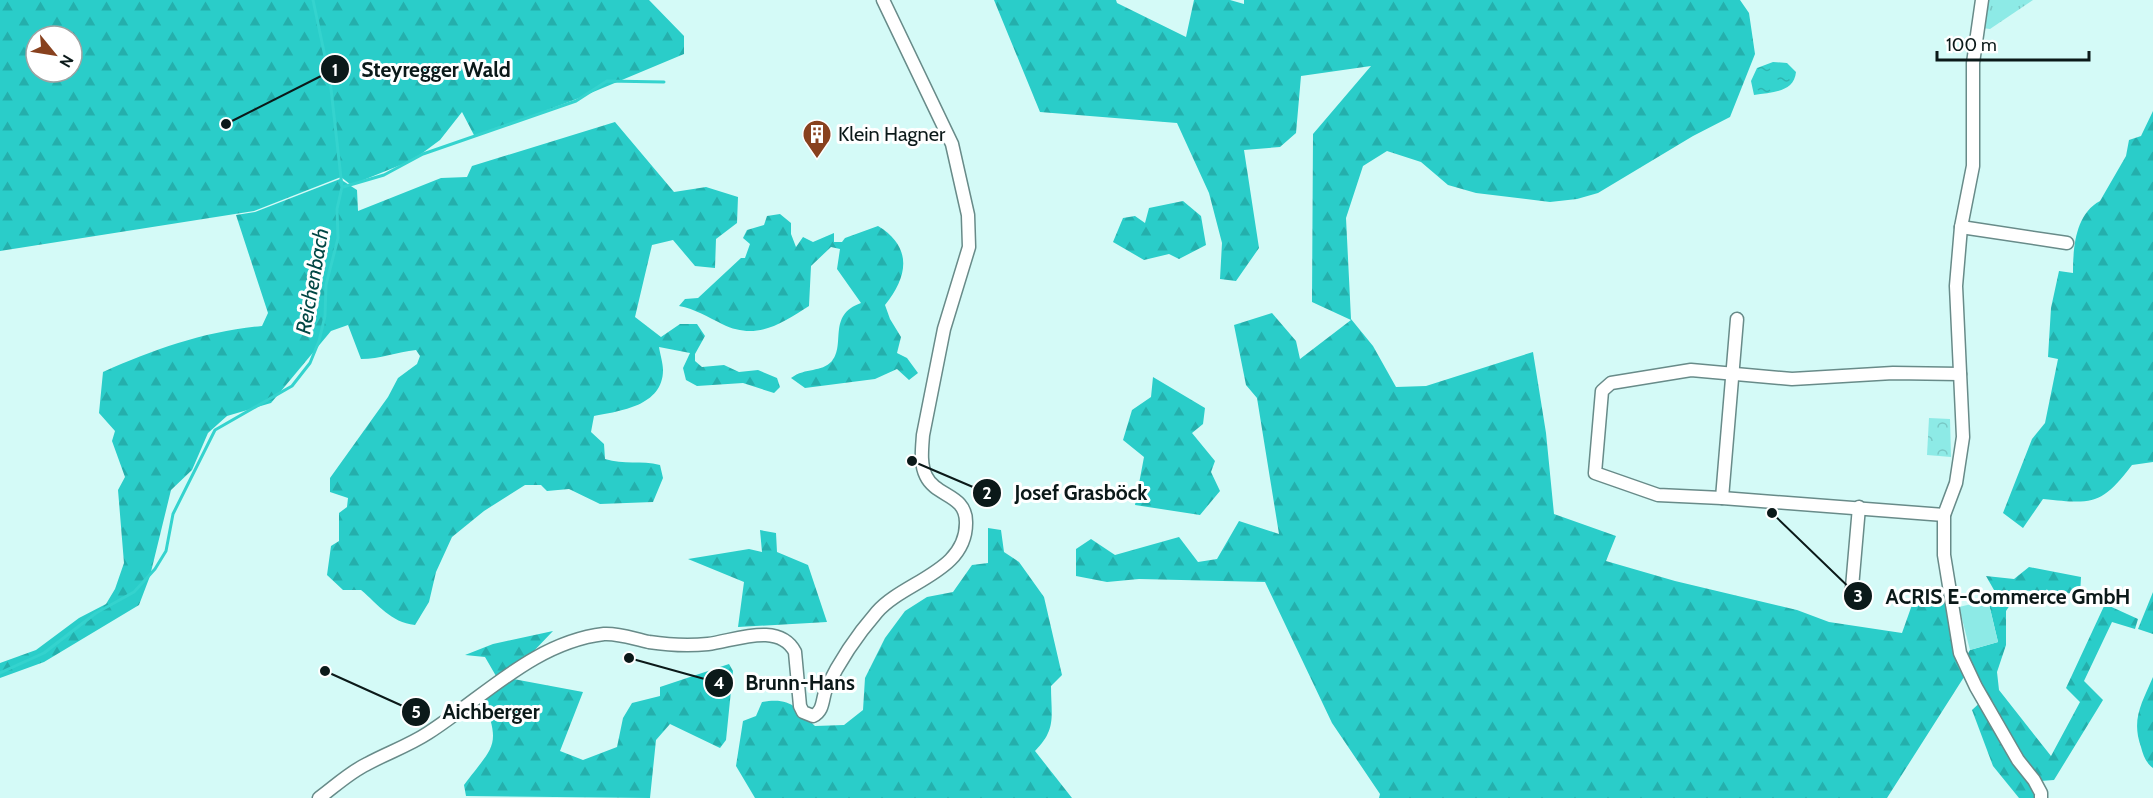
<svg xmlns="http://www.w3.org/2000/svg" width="2153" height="798" font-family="Cabin,sans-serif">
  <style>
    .grass { fill: url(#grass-tufts) }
    .forest { fill: url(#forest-firs); fill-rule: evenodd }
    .park { fill: url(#park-crowns) }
    .garden { fill: #8deae6 }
    .water { fill: url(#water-ripples) }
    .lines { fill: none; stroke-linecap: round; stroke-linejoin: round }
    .stream { stroke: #34d3ce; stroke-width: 3 }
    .minor-casing { stroke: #688b89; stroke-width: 15 }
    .minor { stroke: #fff; stroke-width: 12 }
    .labels { text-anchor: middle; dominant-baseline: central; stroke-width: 6; stroke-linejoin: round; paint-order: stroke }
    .poi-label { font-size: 20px; fill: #0b1919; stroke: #fff; text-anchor: start }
    .water-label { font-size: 21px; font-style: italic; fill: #004644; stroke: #fff }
    .leader { fill: none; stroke: #0b1919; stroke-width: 2 }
    .callout-dot { fill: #0b1919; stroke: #fff; stroke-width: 2 }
    .mark-label { font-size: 18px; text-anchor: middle; font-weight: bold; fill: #fff }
    .callout-label { font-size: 21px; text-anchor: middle; font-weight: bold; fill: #0b1919; stroke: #fff; stroke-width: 6; stroke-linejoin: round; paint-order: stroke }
  </style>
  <defs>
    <pattern id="grass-tufts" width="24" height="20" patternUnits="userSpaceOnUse" patternTransform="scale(1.5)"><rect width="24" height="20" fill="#8deae6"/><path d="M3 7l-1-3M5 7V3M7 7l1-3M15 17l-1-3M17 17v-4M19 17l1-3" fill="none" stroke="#78c8c5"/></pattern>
    <pattern id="forest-firs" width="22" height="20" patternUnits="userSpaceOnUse" patternTransform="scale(1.5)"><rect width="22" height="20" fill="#2acdc9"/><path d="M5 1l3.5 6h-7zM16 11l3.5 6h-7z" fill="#24afac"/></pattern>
    <pattern id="park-crowns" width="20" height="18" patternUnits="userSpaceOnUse" patternTransform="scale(1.5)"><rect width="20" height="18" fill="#8deae6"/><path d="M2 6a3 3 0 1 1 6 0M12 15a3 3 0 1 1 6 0" fill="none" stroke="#78c8c5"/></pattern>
    <pattern id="water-ripples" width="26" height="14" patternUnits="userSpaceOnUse" patternTransform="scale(1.5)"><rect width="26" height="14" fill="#34d3ce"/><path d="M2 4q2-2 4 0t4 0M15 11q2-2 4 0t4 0" fill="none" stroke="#2db5b0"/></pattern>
  </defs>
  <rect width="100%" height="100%" fill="#d4faf7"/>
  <!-- grass -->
  <polygon class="grass" points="1986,0 2033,0 1990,29 1982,28"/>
  <!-- forest -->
  <g class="forest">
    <path d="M 0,0 L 649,0 L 684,36 L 684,54 L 574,100 L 475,137 L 462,112 L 440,140 L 413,160 L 351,185 L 341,177 L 254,211 L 0,251 ZM 36,36 L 72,36 L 72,72 L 36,72 Z"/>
    <polygon points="994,0 1116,0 1117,3 1186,37 1194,0 1230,0 1244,4 1244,0 1740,0 1749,13 1755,54 1730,117 1693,136 1598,193 1577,199 1550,202 1476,193 1448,185 1421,162 1387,151 1363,166 1346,218 1351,319 1373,346 1396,387 1426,386 1533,352 1546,433 1554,514 1616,536 1606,561 1675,581 1797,610 1829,622 1902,633 1913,602 1947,595 1964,677 1887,798 1379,798 1380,794 1332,723 1265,582 1139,579 1107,582 1076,576 1076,549 1091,539 1115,555 1179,537 1198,562 1217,559 1239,521 1279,534 1257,398 1246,385 1234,325 1272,313 1296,341 1300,359 1351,320 1312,302 1313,134 1371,66 1301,76 1296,133 1280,147 1244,150 1259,248 1236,281 1220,279 1222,243 1209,193 1177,123 1040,112"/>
    <path d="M 2153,111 L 2153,462 L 2132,465 C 2101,506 2092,504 2043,499 L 2023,528 L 2003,513 L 2032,439 L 2045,423 L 2058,359 L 2048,357 L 2051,308 L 2059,271 L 2073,273 C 2073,249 2075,214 2100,201 L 2126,156 L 2129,140 L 2141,136 Z"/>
    <path d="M 615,122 L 674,192 L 706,187 L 738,197 L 737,223 L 716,239 L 715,268 L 695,266 L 673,240 L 652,245 L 635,317 L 661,337 L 680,324 L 697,324 L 705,336 L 695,354 L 695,361 L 702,367 L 724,365 L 739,372 L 758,370 L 777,378 L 780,387 L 774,393 L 743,383 L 697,386 L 686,380 L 683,368 L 690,353 L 659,347 C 660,354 663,363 663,370 C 663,406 620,411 594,416 L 591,432 L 604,444 L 605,459 C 624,465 641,460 660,465 L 663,478 L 653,502 L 600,504 L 569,489 L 547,491 L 541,485 L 525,485 L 484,511 L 452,537 L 436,572 L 429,602 L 415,625 C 390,622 379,605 361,590 L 343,590 L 327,575 L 331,546 L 339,541 L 339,513 L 347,507 L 348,498 L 330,492 L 330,478 L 388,397 L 398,378 L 417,364 L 420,356 L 416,350 C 397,352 380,359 361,359 L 348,325 L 331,331 L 271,403 L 227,416 L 208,433 L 192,470 L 171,490 L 150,576 L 139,605 L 44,662 L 0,678 L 0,663 L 36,650 L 79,618 L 106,604 L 115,589 L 124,563 L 118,490 L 125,477 L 112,441 L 115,431 L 99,413 L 103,372 C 155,349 206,331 262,326 L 268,313 L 236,215 L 255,212 L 340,179 L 357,190 L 358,211 L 441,178 L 467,177 L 472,166 Z"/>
    <polygon points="1183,201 1201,216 1206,245 1179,259 1169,254 1144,260 1113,242 1123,218 1135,216 1145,223 1149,208"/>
    <path d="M 780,214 L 791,223 L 791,234 L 796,247 L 803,237 L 813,242 L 834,233 L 834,242 L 842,242 L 845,238 L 878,226 C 913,247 908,277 885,305 L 890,319 L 901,337 L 897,353 L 907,358 L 918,373 L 909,380 L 897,369 L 875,379 L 805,388 L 791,378 C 806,367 821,373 832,361 C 846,344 827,315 861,303 L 837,269 L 840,249 L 831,247 L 811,266 L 809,306 C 781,324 756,341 722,324 C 708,317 695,309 679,306 L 685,299 L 698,298 L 741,258 L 745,258 L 750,244 L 743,238 L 747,230 L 764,225 L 767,216 Z"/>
    <polygon points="1153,377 1205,408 1203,424 1192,433 1215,461 1211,472 1220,491 1200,515 1135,505 1144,457 1123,440 1132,410 1151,397"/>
    <path d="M 988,528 L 1001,530 L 1004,552 L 1019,562 L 1044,597 L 1062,675 L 1051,686 C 1051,716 1057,729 1035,751 L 1072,798 L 755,798 L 736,766 L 743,721 L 756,716 L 762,702 C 790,697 796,707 815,726 L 844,725 L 863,710 L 865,678 L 885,638 L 905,611 L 927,597 L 953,592 L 972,565 L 988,563 Z"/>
    <polygon points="760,530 776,533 777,552 808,565 827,622 738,627 744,582 688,559 749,549 762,552"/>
    <polygon points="2029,567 2081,577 2080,594 2020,590 2006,611 2006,645 1997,672 1999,690 2051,756 2080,702 2066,688 2105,604 2138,619 2135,629 2112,622 2084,681 2103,700 2054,780 2040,781 2034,790 2034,798 2019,798 1993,766 1972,710 1986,697 1966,657 1970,650 1998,642 1988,600 1994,590 1986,576 2014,579"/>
    <polygon points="2153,592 2153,634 2138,629"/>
    <path d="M 553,631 L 508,678 L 583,692 L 560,751 L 583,760 L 617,747 L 623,718 L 632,703 L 660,696 L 660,687 L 729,664 L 733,671 L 726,740 L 720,748 L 670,724 L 656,740 L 650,798 L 466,796 L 464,785 C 493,746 502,747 483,699 L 494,689 L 505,686 L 506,677 L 496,676 L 485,657 L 465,655 L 493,644 Z"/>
    <path d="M 2153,677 L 2153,768 C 2146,763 2143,755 2141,747 C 2131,719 2142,703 2153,677 Z"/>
  </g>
  <!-- park -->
  <polygon class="park" points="1929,418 1950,419 1951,457 1927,455"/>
  <!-- garden -->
  <polygon class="garden" points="1988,600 1998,642 1970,650 1959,607"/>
  <!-- water -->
  <path class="water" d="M 1773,62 L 1787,63 L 1796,72 C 1794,93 1771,92 1754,95 L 1751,81 L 1757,68 Z"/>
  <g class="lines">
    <!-- stream -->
    <g class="stream">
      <polyline points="343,187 384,175 423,154 576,101 607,81 664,82"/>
      <polyline points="0,673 44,653 96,613 134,592 155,569 166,551 173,514 215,430 292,386 310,363 319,341 325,316 326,285 338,238 337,209 342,187 330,80 313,0"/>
    </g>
    <!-- minor casing -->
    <g class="minor-casing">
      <g id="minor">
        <polyline points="1982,0 1973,63 1973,166 1961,227 1956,286 1963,437 1956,483 1944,515 1944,555 1960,653 1976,687 2018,760 2034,780 2041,793 2041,798"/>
        <polyline points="1961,227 2067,243"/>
        <polyline points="1722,498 1737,319"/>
        <polyline points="1944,515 1722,498 1658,495 1595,473 1602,391 1611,383 1691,370 1792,379 1893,373 1960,374"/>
        <polyline points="1851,599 1859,507"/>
        <path d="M 319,798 C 334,787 350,772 367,764 C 387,753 408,746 428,733 C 484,697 535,642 604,634 C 619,633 634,639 649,642 C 669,645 688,646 708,644 C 734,641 779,621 795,652 L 800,706 L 803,712 L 813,716 C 824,711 822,699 826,689 C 839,662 857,635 877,612 C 904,581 967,572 966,522 C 966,494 936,497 926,476 C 920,464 922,449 923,435 L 944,329 L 969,247 L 968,215 L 952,144 L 883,0"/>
      </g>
    </g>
    <!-- minor -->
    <use href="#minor" class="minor"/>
  </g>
  <!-- icons -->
  <defs>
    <g id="building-pin" transform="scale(1.5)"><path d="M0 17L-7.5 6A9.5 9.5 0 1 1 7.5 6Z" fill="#88411e" stroke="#fff"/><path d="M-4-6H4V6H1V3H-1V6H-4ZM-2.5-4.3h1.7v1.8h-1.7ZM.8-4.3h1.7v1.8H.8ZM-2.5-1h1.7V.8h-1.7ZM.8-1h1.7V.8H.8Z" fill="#fff"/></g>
  </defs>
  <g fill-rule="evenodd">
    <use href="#building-pin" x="817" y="134"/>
  </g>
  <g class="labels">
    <!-- poi labels -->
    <g class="poi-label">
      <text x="838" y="134">Klein Hagner</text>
    </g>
    <!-- water labels -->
    <g class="water-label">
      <text transform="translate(312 281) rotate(-80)">Reichenbach</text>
    </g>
  </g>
  <!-- callouts -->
  <path class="leader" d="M226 124L335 69M912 461L987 493M1772 513L1858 596M629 658L719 683M325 671L416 712"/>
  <g class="callout-dot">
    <circle cx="226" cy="124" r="6"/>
    <circle cx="912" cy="461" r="6"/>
    <circle cx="1772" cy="513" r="6"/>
    <circle cx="629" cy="658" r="6"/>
    <circle cx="325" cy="671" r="6"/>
    <circle cx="335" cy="69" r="15"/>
    <circle cx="987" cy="493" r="15"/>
    <circle cx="1858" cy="596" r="15"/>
    <circle cx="719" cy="683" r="15"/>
    <circle cx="416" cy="712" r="15"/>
  </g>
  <g class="mark-label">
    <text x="335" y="76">1</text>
    <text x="987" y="499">2</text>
    <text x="1858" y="602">3</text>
    <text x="719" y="689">4</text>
    <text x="416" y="718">5</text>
  </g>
  <g class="callout-label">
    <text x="436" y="77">Steyregger Wald</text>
    <text x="1081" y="500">Josef Grasböck</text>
    <text x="2008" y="604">ACRIS E-Commerce GmbH</text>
    <text x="800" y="690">Brunn-Hans</text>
    <text x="491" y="719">Aichberger</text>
  </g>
  <!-- north arrow -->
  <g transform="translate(54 54) rotate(120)"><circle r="28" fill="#ffffff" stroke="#9da3a3" stroke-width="1.5"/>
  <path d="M0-4.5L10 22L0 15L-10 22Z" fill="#88411e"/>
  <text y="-9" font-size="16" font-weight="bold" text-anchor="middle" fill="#0b1919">N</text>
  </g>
  <!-- scale -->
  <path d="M1937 51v9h152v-9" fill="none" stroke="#0b1919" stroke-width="3"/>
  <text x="1946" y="51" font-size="18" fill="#0b1919" stroke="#ffffff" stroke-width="4.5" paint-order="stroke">100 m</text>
</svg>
